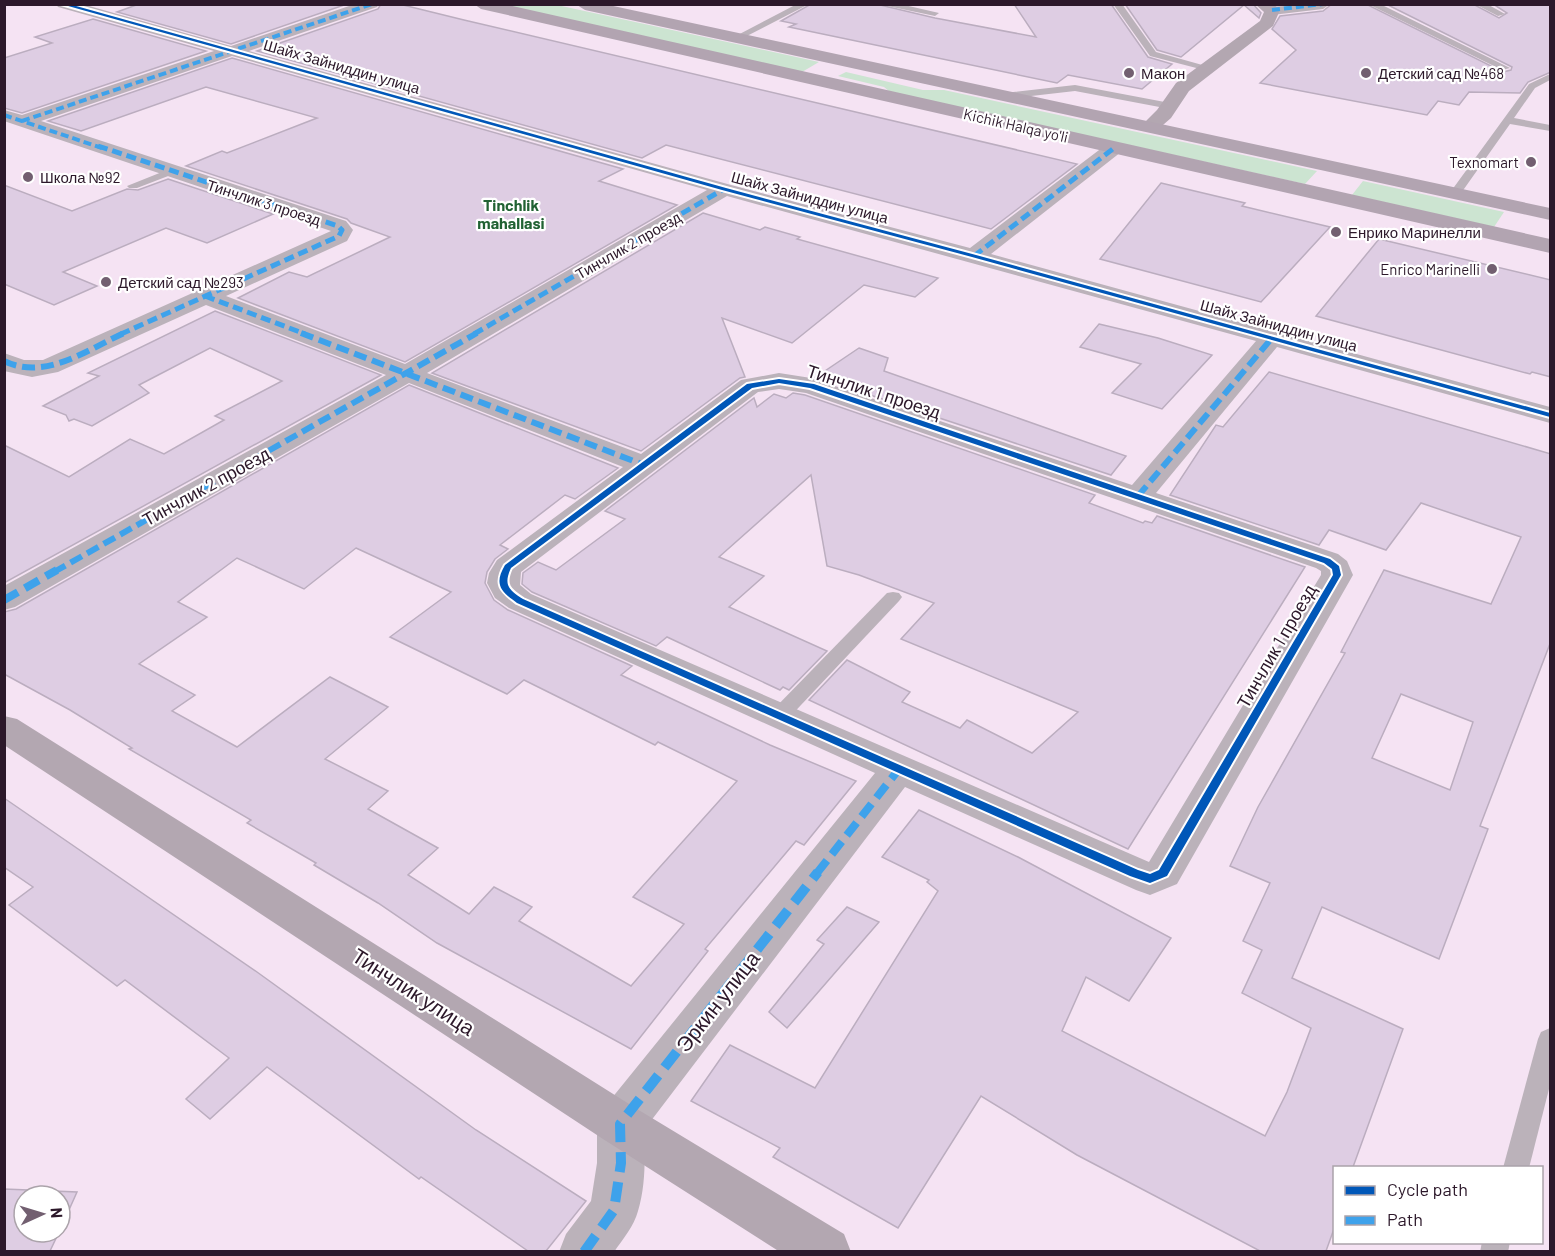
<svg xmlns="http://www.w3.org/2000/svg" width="1555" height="1256" font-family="Barlow,sans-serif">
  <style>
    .green { fill: #cce4d1 }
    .building { fill: #decde3; stroke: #bbadbf; stroke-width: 1.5; fill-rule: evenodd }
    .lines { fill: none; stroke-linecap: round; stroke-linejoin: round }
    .lane { fill: #bbb2ba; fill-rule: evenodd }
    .street { fill: #bbb2ba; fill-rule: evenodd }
    .secondary { fill: #b3a7b1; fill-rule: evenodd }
    .highway { fill: #b2a4b1; fill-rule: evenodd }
    .quiet-far4 { stroke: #3ea2eb; stroke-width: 4; stroke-dasharray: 8 4; stroke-linecap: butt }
    .quiet-far3 { stroke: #3ea2eb; stroke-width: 5; stroke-dasharray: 10 5; stroke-linecap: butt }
    .quiet-far2 { stroke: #3ea2eb; stroke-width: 6; stroke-dasharray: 13 6; stroke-linecap: butt }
    .quiet-far1 { stroke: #3ea2eb; stroke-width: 8; stroke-dasharray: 16 8; stroke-linecap: butt }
    .quiet { stroke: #3ea2eb; stroke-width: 10; stroke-dasharray: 20 10; stroke-linecap: butt }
    .cycleway-casing { stroke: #fff; stroke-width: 4 }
    .cycleway { fill: #0057b8; fill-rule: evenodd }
    .poi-dot { fill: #725f70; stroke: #fff; stroke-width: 2 }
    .labels { text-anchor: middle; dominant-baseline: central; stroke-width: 4.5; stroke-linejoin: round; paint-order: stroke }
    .far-street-label { font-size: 15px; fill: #2c182a; stroke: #fff }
    .far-poi-label { font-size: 15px; fill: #2c182a; stroke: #fff; text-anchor: start }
    .far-neighbourhood-label { font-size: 16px; font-weight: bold; fill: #216233; stroke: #fff }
    .street-label { font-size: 18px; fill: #2c182a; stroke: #fff }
    .near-street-label { font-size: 21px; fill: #2c182a; stroke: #fff }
  </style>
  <rect width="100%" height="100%" fill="#f5e3f3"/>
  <!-- green -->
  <g class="green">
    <polygon points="502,5 557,5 819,62 802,72"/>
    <polygon points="846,72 923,90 944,90 1317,171 1305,184 890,92 884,87 838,76"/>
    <polygon points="1363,181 1504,212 1494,227 1352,195"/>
  </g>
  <!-- building -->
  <g class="building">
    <polygon points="139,4 347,4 231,44 117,12"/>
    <polygon points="381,4 399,4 464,20 1077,164 991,229 666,145 642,158 257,51 378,9"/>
    <polygon points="811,4 876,4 935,18 1036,37 1014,4 1111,4 1148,57 1172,64 1142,89 1068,75 1057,83 789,27 796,24 781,21"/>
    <polygon points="1125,4 1253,4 1261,13 1259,18 1244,5 1181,57 1157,50"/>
    <polygon points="1332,4 1366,4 1503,72 1511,70 1512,67 1386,4 1473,4 1499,18 1507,13 1493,4 1551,4 1551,72 1528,82 1520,93 1469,92 1459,105 1438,101 1427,115 1260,83 1296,50 1272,29 1280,16 1323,11"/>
    <polygon points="93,19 206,51 22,113 4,108 4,58 52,43 35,37"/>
    <polygon points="232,58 623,169 599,181 677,205 405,362 238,298 289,272 307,277 390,237 351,223 347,219 186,166 222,151 227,153 317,118 206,87 81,131 48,121"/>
    <polygon points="168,179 273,214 207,243 166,228 63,272 97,286 54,305 4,284 4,185 72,211 127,189 138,190"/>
    <polygon points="1161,183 1245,203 1242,206 1330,227 1261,302 1100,259"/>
    <polygon points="703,213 760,230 765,227 800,237 797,239 938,278 915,297 864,285 792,343 722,318 745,377 740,378 641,451 432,373"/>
    <polygon points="1379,239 1551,280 1551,377 1532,372 1530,374 1316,316"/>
    <polygon points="215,311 381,375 4,583 4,445 69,477 130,439 164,454 224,420 215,416 282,381 210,348 139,385 149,393 92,426 74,419 69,421 66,415 43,406 99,376 88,373"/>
    <polygon points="1099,324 1158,338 1212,355 1162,409 1112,393 1141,364 1080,347"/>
    <polygon points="859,348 888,358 884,371 1126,456 1111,475 816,377"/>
    <path d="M 1269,372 L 1551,454 L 1551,641 L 1480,826 L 1488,829 L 1439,959 L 1322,907 L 1292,978 L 1403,1029 L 1353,1167 L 1335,1167 L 1335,1226 L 1326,1251 L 1260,1251 L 1077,1155 L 981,1096 L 898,1228 L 773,1157 L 780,1148 L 691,1101 L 730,1045 L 815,1088 L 938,891 L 927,882 L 929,880 L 882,857 L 919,810 L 1018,857 L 1171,938 L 1129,1001 L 1086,977 L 1062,1031 L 1265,1136 L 1287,1092 L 1311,1028 L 1242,993 L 1262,950 L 1243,941 L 1270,883 L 1230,866 L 1258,807 L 1345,653 L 1341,652 L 1384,570 L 1491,604 L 1521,537 L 1421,503 L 1386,550 L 1329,530 L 1319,545 L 1170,495 L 1216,425 L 1223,427 ZM 1401,694 L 1473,722 L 1450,790 L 1372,758 Z"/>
    <path d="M 409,385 L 618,468 L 575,499 L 565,495 L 500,545 L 508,549 L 495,559 L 487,572 L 485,583 L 494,600 L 508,610 L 632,666 L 621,675 L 770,745 L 856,781 L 804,845 L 796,841 L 705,949 L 708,951 L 631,1049 L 437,943 L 378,903 L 314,865 L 316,863 L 247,823 L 251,820 L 129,749 L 132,748 L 70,710 L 4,674 L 4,612 L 16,609 ZM 356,548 L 451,592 L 390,637 L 507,694 L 524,680 L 655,745 L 658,742 L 737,781 L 633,897 L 684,924 L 631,986 L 519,921 L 532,907 L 494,887 L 469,914 L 408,875 L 438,848 L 368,809 L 388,791 L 325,759 L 388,707 L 330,677 L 237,747 L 172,711 L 195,695 L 139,664 L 207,617 L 178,602 L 237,558 L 304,589 Z"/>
    <polygon points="793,393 805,395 1095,495 1089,503 1143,523 1145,521 1152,523 1157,516 1305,567 1128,849 809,700 847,660 910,692 902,702 960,728 967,720 1032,753 1078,712 901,639 934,603 859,575 827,566 811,475 719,557 764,576 729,607 827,651 789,690 783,687 780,690 667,637 656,646 532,592 522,584 523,573 538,562 556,570 625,519 605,511 754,398 757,407 774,394 786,398"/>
    <polygon points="4,798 257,972 476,1130 586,1201 546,1251 528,1251 421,1177 419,1179 267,1067 210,1119 186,1099 229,1058 125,980 117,986 9,905 33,887 4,867"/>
    <polygon points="847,907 879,922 787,1028 769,1012 824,944 817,940"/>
    <polygon points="4,1189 77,1192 60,1230 60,1196 24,1196 24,1232 59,1232 50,1251 4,1251"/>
  </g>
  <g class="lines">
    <!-- lane -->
    <g class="lane">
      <polygon points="797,4 809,4 739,40 732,38"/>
      <polygon points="878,4 900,4 939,13 935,16"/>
      <polygon points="1113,4 1122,4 1156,52 1213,68 1208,71 1150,56"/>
      <polygon points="1368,4 1380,4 1510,68 1502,70"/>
      <polygon points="1475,4 1487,4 1505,14 1498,16"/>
      <polygon points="1550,74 1550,80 1535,88 1514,118 1550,125 1550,131 1510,124 1459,196 1451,196 1449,194 1529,84"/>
      <polygon points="1075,85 1170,103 1175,106 1170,109 1075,91 1004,99 999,96 1004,93"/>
      <polygon points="172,168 177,171 176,173 137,188 129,188 127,186"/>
      <polygon points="893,592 899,593 902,597 899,601 785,722 778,724 771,722 768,717 771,712 887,593"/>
      <polygon points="1550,1028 1550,1085 1529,1168 1503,1168 1538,1039 1541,1032"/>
      <polygon points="1482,1242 1510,1242 1508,1252 1480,1252"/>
    </g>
    <!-- street -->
    <g class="street">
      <path d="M 56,4 L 82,4 L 231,46 L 355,4 L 379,4 L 377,7 L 249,51 L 731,185 L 970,248 L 1107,144 L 1121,144 L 1124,148 L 1121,152 L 991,254 L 1550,407 L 1550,423 L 1277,347 L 1156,493 L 1338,554 L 1347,561 L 1353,575 L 1177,884 L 1150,895 L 1136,890 L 905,787 L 644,1130 C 645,1156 646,1185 638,1211 C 634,1226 623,1239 614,1252 L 559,1252 L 566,1234 L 591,1201 L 597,1163 L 597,1124 L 603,1109 L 875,773 L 509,608 L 495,598 L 487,583 L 489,573 L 497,560 L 623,467 L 409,383 L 15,607 L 4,610 L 4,586 L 386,375 L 206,305 L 58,372 L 32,377 L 4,371 L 4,353 L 24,360 L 43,360 L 331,231 L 4,121 L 4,110 L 22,115 L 214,51 L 58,7 ZM 232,56 L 707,190 L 405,364 L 226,296 L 347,241 L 353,230 L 346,221 L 41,121 ZM 727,196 L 1256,341 L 1132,485 L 811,378 L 779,373 L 741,380 L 641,454 L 427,373 ZM 779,389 L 806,393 L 1316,568 L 1321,571 L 1321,575 L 1149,862 L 531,594 L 520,585 L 521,572 L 758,392 Z"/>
      <polygon points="1330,4 1323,9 1272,15 1264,10 1266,7"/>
    </g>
    <!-- secondary -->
    <g class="secondary">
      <path d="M 1255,4 C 1264,4 1274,2 1280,10 L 1273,26 L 1189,91 L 1171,118 L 1156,131 L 1142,131 L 1140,127 L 1157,110 L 1176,83 L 1260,21 L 1264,12 Z"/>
      <polygon points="4,716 17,719 637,1109 844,1234 851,1252 780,1252 603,1139 4,745"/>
    </g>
    <!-- highway -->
    <g class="highway">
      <polygon points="474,4 504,4 1550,239 1550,253 481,9"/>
      <polygon points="604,4 1550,208 1550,220 585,10 577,5"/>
    </g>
    <!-- quiet-far4 -->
    <g class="quiet-far4">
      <polyline points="1272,10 1323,4"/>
      <polyline points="4,115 102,148"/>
      <polyline points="22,121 372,4"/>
    </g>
    <!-- quiet-far3 -->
    <g class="quiet-far3">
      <polyline points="98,146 338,226 342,230 339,236 121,334"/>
      <polyline points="974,256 1114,148"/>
      <polyline points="205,296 305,334"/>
      <polyline points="474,334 724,189"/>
    </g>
    <!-- quiet-far2 -->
    <g class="quiet-far2">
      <polyline points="301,333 644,465"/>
      <path d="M 4,361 C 45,381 87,350 124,333"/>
      <polyline points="1138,496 1272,338"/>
      <polyline points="54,572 477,333"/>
    </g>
    <!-- quiet-far1 -->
    <g class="quiet-far1">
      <polyline points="4,600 57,570"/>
      <polyline points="817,873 899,769"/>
    </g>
    <!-- quiet -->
    <polyline class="quiet" points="584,1252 614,1210 621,1163 620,1124 818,872"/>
    <!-- cycleway casing -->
    <g class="cycleway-casing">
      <g id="cycleway">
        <polygon points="69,4 726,188 976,255 1550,413 1550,417 972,257 722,190 61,4"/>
        <path d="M 779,379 L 814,384 L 1330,559 L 1339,566 L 1341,575 L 1167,876 L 1150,883 L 1130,876 L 517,603 C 500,591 494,584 505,565 L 747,384 ZM 779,383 L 810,388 L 1324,563 L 1332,569 L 1333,575 L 1159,870 L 1150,874 L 1138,870 L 523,599 C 509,590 503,585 511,568 L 752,388 Z"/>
      </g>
    </g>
    <!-- cycleway -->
    <use href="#cycleway" class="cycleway"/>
  </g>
  <!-- markers -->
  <g class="poi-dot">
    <circle cx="1129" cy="73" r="6"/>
    <circle cx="1366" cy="73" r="6"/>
    <circle cx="1531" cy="162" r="6"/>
    <circle cx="28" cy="177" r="6"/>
    <circle cx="1336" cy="232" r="6"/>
    <circle cx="1492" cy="269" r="6"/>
    <circle cx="106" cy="282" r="6"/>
  </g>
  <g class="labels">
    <!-- far-street labels -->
    <g class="far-street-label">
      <text transform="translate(342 66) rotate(16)">Шайх Зайниддин улица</text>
      <text transform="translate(1016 125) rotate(13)">Kichik Halqa yo'li</text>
      <text transform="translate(810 197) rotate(15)">Шайх Зайниддин улица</text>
      <text transform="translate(264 202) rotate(18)">Тинчлик 3 проезд</text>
      <text transform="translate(628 245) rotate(-30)">Тинчлик 2 проезд</text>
      <text transform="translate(1279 325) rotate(15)">Шайх Зайниддин улица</text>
    </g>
    <!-- far-poi labels -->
    <g class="far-poi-label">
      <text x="1141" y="73">Макон</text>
      <text x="1378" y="73">Детский сад №468</text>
      <text x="1519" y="162" text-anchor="end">Texnomart</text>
      <text x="40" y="177">Школа №92</text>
      <text x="1348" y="232">Енрико Маринелли</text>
      <text x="1480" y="269" text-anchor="end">Enrico Marinelli</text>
      <text x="118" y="282">Детский сад №293</text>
    </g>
    <!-- far-neighbourhood labels -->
    <g class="far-neighbourhood-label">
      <text x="511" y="204">Tinchlik<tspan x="511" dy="18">mahallasi</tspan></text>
    </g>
    <!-- street labels -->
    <g class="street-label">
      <text transform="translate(874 391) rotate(18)">Тинчлик 1 проезд</text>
      <text transform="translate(206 486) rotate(-29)">Тинчлик 2 проезд</text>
      <text transform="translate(1276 646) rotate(-60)">Тинчлик 1 проезд</text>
    </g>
    <!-- near-street labels -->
    <g class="near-street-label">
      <text transform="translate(414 991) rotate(33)">Тинчлик улица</text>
      <text transform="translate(717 1001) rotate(-52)">Эркин улица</text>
    </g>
  </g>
  <!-- border -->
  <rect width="1555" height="1256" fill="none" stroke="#2c182a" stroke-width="12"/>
  <!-- legend -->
  <rect x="1333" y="1166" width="210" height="78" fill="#ffffff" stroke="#aba3aa" stroke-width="1.5"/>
  <rect x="1345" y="1186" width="30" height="9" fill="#0057b8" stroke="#aba3aa" stroke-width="1.5"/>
  <text x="1387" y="1196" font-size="18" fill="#2c182a">Cycle path</text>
  <rect x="1345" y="1216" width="30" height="9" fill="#3ea2eb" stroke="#aba3aa" stroke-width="1.5"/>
  <text x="1387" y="1226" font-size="18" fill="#2c182a">Path</text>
  <!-- north arrow -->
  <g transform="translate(42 1214) rotate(86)"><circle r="28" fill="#ffffff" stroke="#aba3aa" stroke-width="1.5"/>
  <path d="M0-4.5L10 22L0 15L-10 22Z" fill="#725f70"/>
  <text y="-9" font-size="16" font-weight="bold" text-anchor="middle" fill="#2c182a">N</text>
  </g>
</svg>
